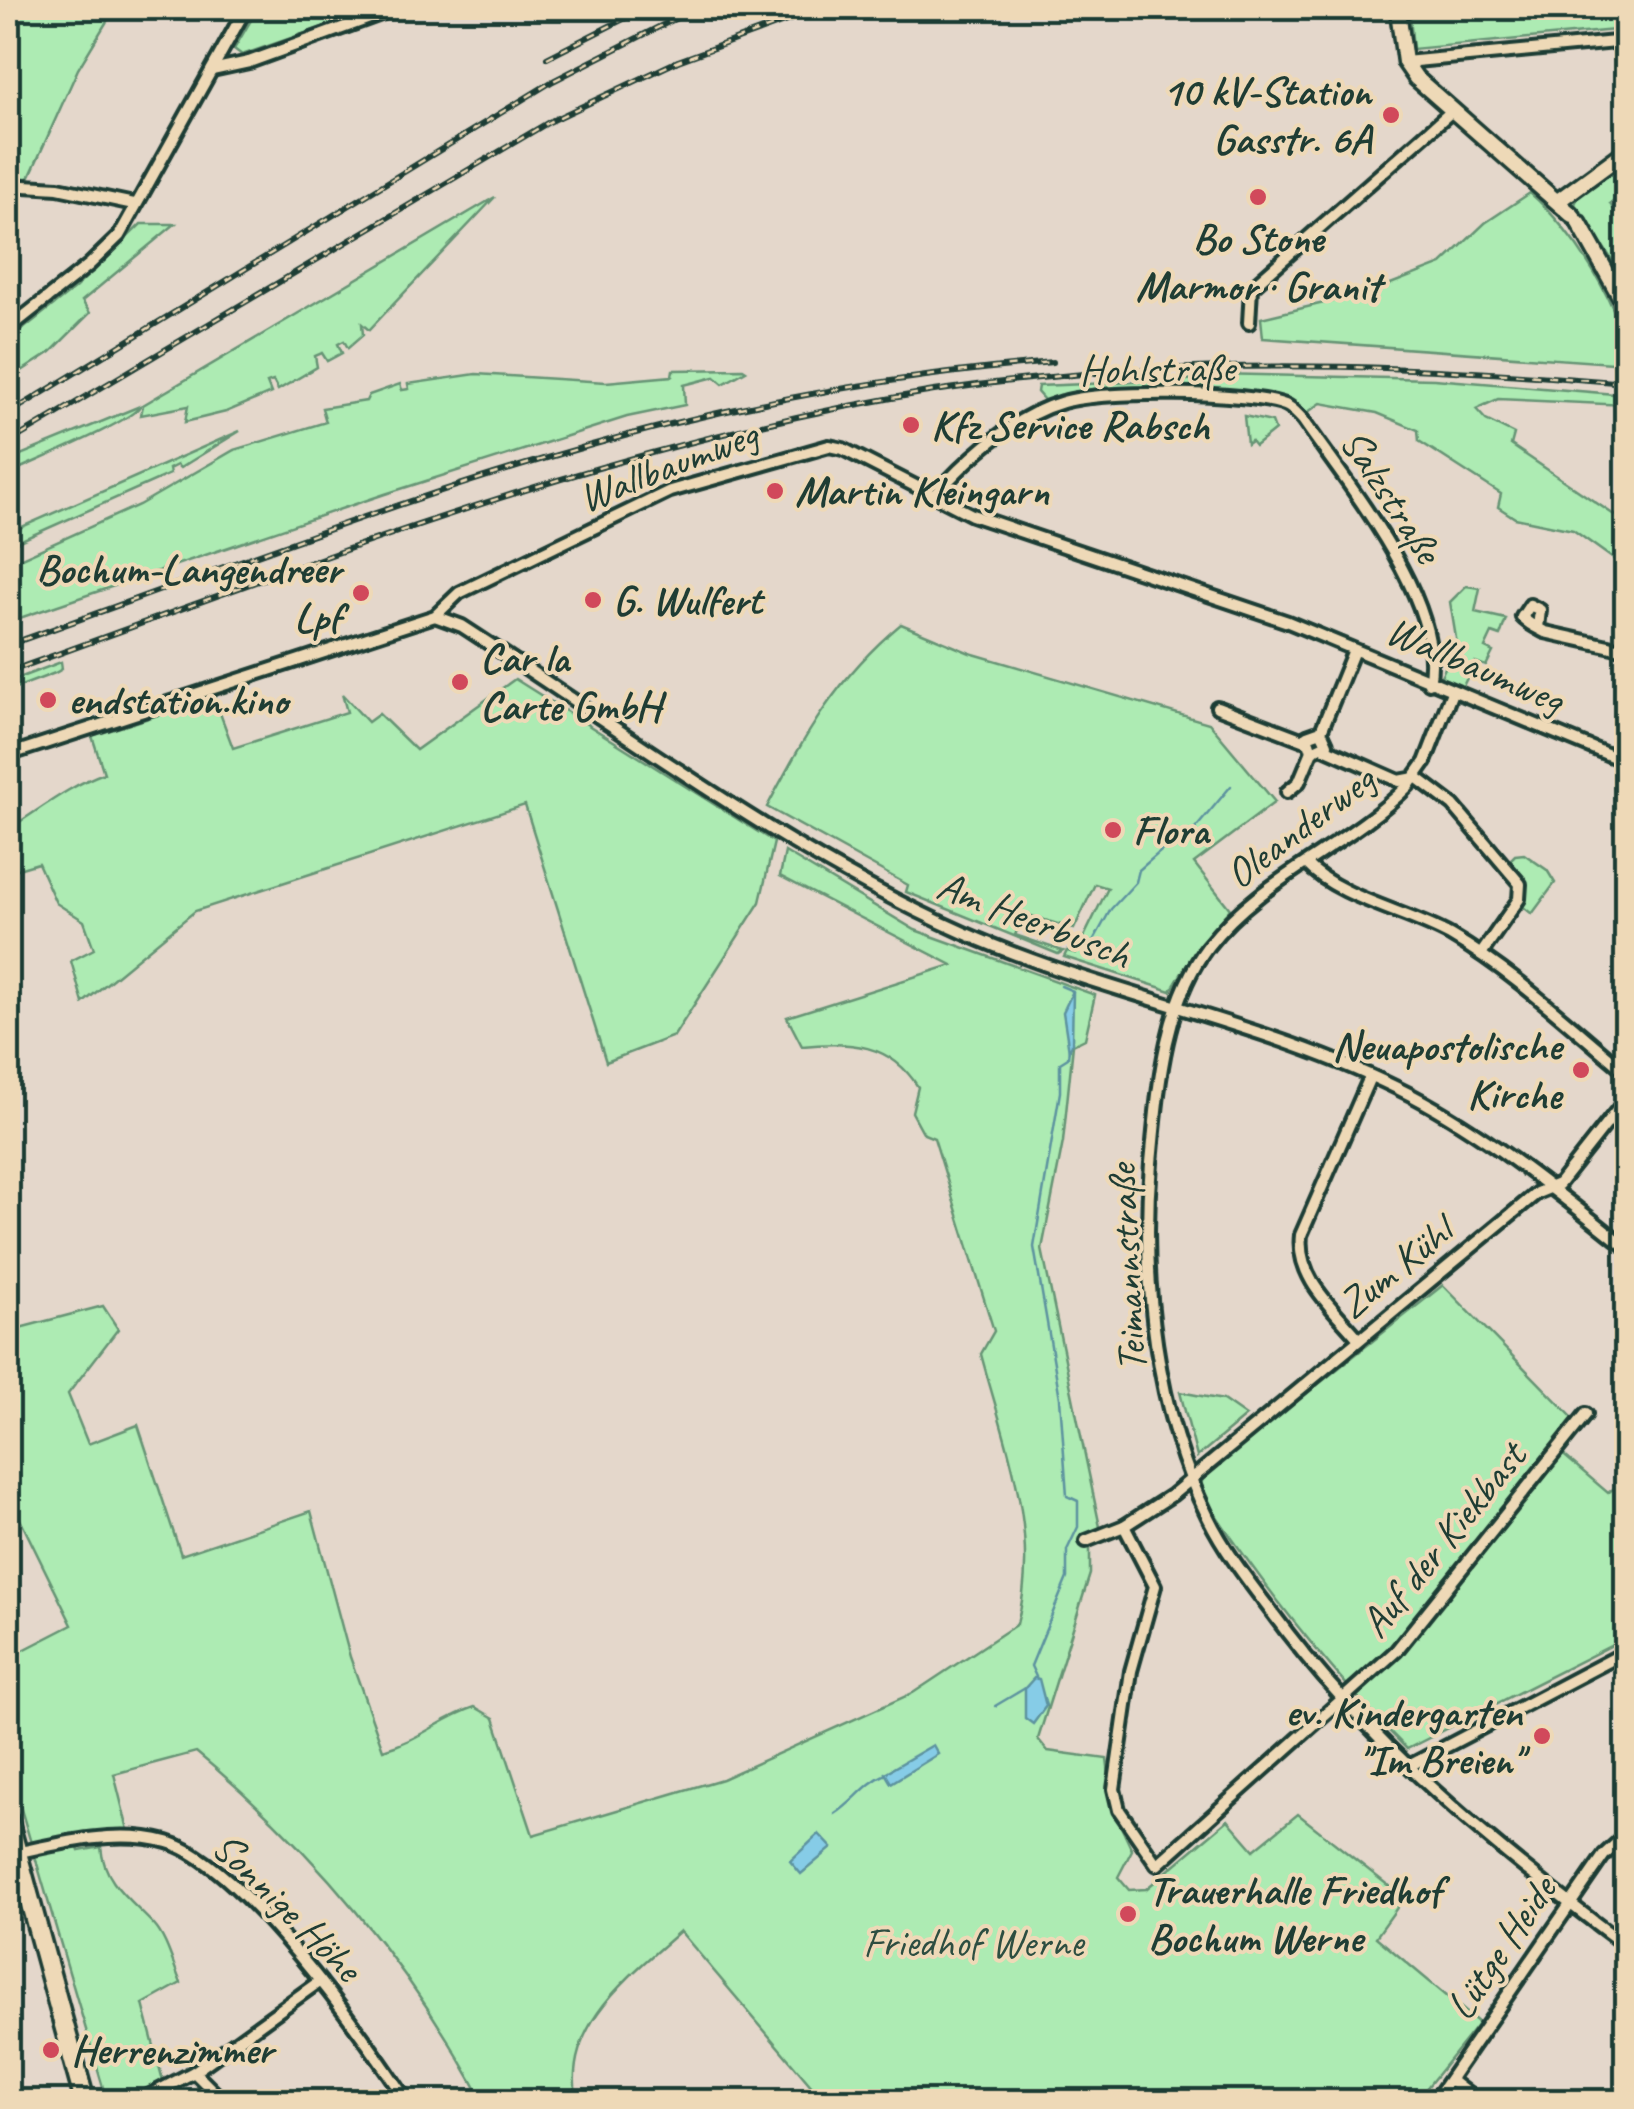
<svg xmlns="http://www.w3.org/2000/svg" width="1634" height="2109" font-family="Caveat,sans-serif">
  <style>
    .green { fill: #adebb3; stroke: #669474; stroke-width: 2.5 }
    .water { fill: #86cce7; stroke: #5d939f; stroke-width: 2.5 }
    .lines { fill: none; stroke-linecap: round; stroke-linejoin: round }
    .stream { stroke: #5d939f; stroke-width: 2.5 }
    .minor-casing { stroke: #1f3d34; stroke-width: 18 }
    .tertiary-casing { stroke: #1f3d34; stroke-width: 21 }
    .primary-casing { stroke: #1f3d34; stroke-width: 25 }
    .minor { stroke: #eed9b7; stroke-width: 10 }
    .tertiary { stroke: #eed9b7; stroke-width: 14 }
    .primary { stroke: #eed9b7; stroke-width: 18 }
    .rail-casing { stroke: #1f3d34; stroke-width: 6 }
    .rail { stroke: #eed9b7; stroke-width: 2.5; stroke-dasharray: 8; stroke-linecap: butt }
    .poi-dot { fill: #d1495b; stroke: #eed9b7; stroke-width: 4 }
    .labels { text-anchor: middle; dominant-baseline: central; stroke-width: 8; stroke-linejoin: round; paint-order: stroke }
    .poi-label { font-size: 42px; font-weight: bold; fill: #1f3d34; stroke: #eed9b7; text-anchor: start }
    .street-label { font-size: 42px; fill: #1f3d34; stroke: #eed9b7 }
    .park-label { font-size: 42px; fill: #2d4e41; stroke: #eed9b7 }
  </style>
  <rect width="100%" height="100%" fill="#e4d7cb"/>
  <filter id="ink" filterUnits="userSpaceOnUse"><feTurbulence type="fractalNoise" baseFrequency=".01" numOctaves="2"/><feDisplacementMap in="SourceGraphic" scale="20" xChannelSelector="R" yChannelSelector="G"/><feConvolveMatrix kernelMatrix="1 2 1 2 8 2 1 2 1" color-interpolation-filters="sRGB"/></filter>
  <g filter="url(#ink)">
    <!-- green -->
    <g class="green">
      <polygon points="8,8 115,8 78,69 29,178 8,178"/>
      <polygon points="258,8 378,8 242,55 234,49"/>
      <polygon points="1430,8 1626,8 1626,29 1413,49 1410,16"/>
      <polygon points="1613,172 1626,192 1610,204 1626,226 1626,281 1575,204 1578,197"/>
      <path d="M 1530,193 C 1570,227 1627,311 1626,364 L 1263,338 L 1261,318 L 1370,292 L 1442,264 L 1485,223 Z"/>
      <polygon points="495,197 369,330 362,324 363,335 348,348 344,341 338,344 342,353 327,361 322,353 315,356 317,367 278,390 273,381 267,383 271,393 226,412 185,422 188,406 141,415 143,405"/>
      <polygon points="141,224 175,224 82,301 90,313 51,352 8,380 8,341 75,288"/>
      <polygon points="743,369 746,371 723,384 715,377 684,385 685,405 627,417 385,494 8,622 8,564 139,505 234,450 326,422 322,408 366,401 369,395 400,384 402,390 409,389 408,384 476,374 606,382 672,376 673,370"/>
      <polygon points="1216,374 1434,379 1626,395 1626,405 1498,399 1476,409 1486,420 1514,434 1511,445 1626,523 1626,568 1573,530 1515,518 1498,507 1501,494 1419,441 1418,430 1377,413 1321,403 1305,414 1262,394 1044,400 1037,392 1038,386 1207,379"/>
      <path d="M 140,406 C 132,422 32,462 8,474 L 8,460 Z"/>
      <polygon points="1244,416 1272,422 1275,430 1255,446 1251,441 1247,444"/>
      <polygon points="240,431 180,468 177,465 169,469 170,474 8,546 8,533"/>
      <polygon points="1466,586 1480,588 1475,612 1506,619 1500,636 1492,633 1485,648 1493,652 1486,666 1475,662 1461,690 1439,680 1457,644 1450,602"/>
      <path d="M 901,624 L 970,653 L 1209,723 L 1275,802 L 1194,863 L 1230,909 L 1200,943 L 1171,991 L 1064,957 L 1067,951 L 1076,953 L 1108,888 L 1095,884 L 1074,929 L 1025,914 L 1015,935 L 1063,951 L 1058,954 L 906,892 L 908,885 L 767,807 C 806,734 836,678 901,624 Z"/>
      <polygon points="61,662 62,669 55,673 8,691 8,682"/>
      <path d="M 515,679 L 774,842 L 760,902 L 674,1036 L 606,1062 L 525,805 L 195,911 L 83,1003 L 71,961 L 94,949 L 84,921 L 56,903 L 38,863 L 8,872 L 8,826 L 10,828 C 42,808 69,786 104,773 L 92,736 L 214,697 L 233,748 L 347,712 L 342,694 L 368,722 L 379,714 L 416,750 Z"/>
      <path d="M 785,852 L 915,930 L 1095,995 L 1085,1039 L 1073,1045 L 1063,1142 L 1042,1249 L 1100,1527 L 1090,1545 L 1090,1574 L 1038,1739 L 1048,1751 L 1107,1759 L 1113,1810 L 1132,1850 L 1118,1877 L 1129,1890 L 1146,1889 L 1228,1820 L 1254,1850 L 1298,1814 L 1404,1898 L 1376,1937 L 1479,2023 L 1416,2101 L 824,2101 L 680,1931 C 631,1975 561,2026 577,2101 L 483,2101 C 410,1965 315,1850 196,1752 L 114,1774 L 128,1830 L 74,1837 L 79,1851 L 101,1847 C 104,1884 131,1900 154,1925 C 167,1939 173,1965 181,1983 L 143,2004 L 163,2081 L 137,2096 L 107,2101 L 8,1765 L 8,1658 L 72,1625 L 12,1503 L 8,1504 L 8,1331 L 103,1306 L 118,1329 L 68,1394 L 88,1444 L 138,1425 L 181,1555 L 311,1511 L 350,1657 L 383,1750 C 422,1739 441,1718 475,1707 L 494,1718 L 533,1835 L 722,1779 L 913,1693 L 1017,1624 C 1042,1534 1004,1441 981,1354 L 994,1331 L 934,1138 L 924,1134 L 912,1112 L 918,1087 C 891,1043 849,1041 802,1046 L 787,1017 L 952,965 L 780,876 Z"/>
      <polygon points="1524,854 1547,870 1555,883 1532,914 1522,906 1525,884 1508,862 1515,855"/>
      <path d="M 1443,1285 L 1574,1419 L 1552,1445 L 1608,1493 L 1626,1479 L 1626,1638 L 1407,1749 C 1328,1670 1261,1584 1200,1491 L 1203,1476 Z"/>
      <polygon points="1180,1392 1223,1400 1246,1416 1197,1457"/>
    </g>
    <!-- water -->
    <g class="water">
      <polygon points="1073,991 1072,1044 1069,1051 1063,1012"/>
      <polygon points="1034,1678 1039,1679 1046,1706 1033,1724 1025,1718 1025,1688"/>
      <polygon points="933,1745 938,1754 891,1783 885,1773"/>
      <polygon points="819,1834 832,1848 801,1874 790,1861"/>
    </g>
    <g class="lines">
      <!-- stream -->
      <g class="stream">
        <polyline points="1089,949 1111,909 1136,882 1139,870 1175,839 1185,841 1231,786"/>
        <polyline points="1061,986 1073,991"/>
        <polyline points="1037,1679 1031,1666 1067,1578 1067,1550 1078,1527 1078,1501 1067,1496 1060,1398 1034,1247 1060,1092 1060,1063 1068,1058 1069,1048"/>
        <polyline points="995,1706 1027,1687"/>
        <path d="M 835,1814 C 854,1802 865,1783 886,1774"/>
      </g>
      <!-- minor casing -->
      <g class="minor-casing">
        <g id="minor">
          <polyline points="1405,62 1626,41"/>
          <polyline points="212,70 249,62 397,8"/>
          <polyline points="8,185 58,188 134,204"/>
          <polyline points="1249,323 1251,288 1453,110"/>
          <polyline points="8,329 89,265 119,236 246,8"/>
          <path d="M 934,496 C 967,459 1014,416 1063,402 C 1101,390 1248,391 1285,405 C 1293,408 1297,414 1303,420 C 1346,483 1447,603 1429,683"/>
          <path d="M 435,616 L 462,626 C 624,731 788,854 964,933 C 1109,997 1270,1022 1411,1095 C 1489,1136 1558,1193 1626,1247"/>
          <path d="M 1538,628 L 1540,610 L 1530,605 L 1522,617 C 1528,624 1537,628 1545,632 L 1626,650"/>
          <path d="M 1452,692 L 1425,762 L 1408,786 C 1349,846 1260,878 1208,946 C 1163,1006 1158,1090 1151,1163 C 1141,1278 1156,1413 1208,1517 C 1224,1550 1249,1582 1271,1611 C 1368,1744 1496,1849 1626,1946"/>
          <polyline points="1217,707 1306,741"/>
          <polyline points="1321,731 1327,744 1312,751 1307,736 1321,731 1354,650"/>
          <polyline points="1324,748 1399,781 1415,778"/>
          <polyline points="8,755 435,616 459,593 670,491 829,446 843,449 972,515 1288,622 1626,762"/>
          <polyline points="1416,777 1453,805 1520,884 1519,899 1481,954"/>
          <polyline points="1287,792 1299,782 1312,751"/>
          <path d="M 1307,864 C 1337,897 1409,912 1450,935 C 1515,973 1569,1025 1626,1072"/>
          <path d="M 1358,1338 C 1333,1308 1296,1278 1301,1235 L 1370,1077"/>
          <polyline points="1124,1526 1155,1586 1131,1671 1114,1789 1119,1810 1157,1865 1396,1651 1586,1414"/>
          <polyline points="1086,1541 1124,1526 1172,1495 1537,1193 1559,1184 1626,1099"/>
          <polyline points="1409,1766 1626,1652"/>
          <path d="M 16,1853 C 64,1842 119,1829 167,1842 C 240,1862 365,2036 407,2102"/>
          <polyline points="194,2072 224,2102"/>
          <polyline points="1450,2080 1478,2102"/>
          <polyline points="137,2102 194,2072 320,1981"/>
          <polyline points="1434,2102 1604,1855 1626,1835"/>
          <polyline points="1626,2102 1626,2100"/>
        </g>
      </g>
      <!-- tertiary casing -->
      <g class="tertiary-casing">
        <g id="tertiary">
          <polyline points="1399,18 1405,62 1416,78 1573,216"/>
          <polyline points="1558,201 1626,151"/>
          <polyline points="1579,223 1626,307"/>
        </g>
      </g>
      <!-- primary casing -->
      <g class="primary-casing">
        <polyline id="primary" points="8,1820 85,2102"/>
      </g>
      <!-- minor -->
      <use href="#minor" class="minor"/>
      <!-- tertiary -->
      <use href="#tertiary" class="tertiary"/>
      <!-- primary -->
      <use href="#primary" class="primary"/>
      <!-- rail casing -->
      <g class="rail-casing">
        <g id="rail">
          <polyline points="547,58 645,8"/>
          <polyline points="8,414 553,81 696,8"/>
          <polyline points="8,443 549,122 678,61 822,8"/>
          <path d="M 8,645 C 226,568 445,480 671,424 C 796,393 924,373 1053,362"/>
          <path d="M 8,672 C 311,563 615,441 934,391 C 1166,356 1394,363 1626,383"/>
        </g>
      </g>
      <!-- rail -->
      <use href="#rail" class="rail"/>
    </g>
  </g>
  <!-- markers -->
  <g class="poi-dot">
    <circle cx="1391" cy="115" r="10"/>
    <circle cx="1258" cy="197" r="10"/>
    <circle cx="911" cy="425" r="10"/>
    <circle cx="775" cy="491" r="10"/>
    <circle cx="361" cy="593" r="10"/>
    <circle cx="593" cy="600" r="10"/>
    <circle cx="460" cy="682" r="10"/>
    <circle cx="48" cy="700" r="10"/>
    <circle cx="1113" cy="830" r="10"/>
    <circle cx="1581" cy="1070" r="10"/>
    <circle cx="1542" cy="1736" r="10"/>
    <circle cx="1128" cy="1914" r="10"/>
    <circle cx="51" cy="2050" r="10"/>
  </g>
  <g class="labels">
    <!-- poi labels -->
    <g class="poi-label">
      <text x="1371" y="91" text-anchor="end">10 kV-Station<tspan x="1371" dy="48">Gasstr. 6A</tspan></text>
      <text x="1258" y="238" text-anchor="middle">Bo Stone<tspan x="1258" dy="48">Marmor · Granit</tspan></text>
      <text x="931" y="425">Kfz Service Rabsch</text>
      <text x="795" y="491">Martin Kleingarn</text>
      <text x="341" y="569" text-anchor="end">Bochum-Langendreer<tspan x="341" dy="48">Lpf</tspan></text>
      <text x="613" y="600">G. Wulfert</text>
      <text x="480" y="658">Car la<tspan x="480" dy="48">Carte GmbH</tspan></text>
      <text x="68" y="700">endstation.kino</text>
      <text x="1133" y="830">Flora</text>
      <text x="1561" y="1046" text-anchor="end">Neuapostolische<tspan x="1561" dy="48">Kirche</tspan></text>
      <text x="1522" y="1712" text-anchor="end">ev. Kindergarten<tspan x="1522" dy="48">"Im Breien"</tspan></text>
      <text x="1148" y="1890">Trauerhalle Friedhof<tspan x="1148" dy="48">Bochum Werne</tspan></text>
      <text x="71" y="2050">Herrenzimmer</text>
    </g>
    <!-- street labels -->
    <g class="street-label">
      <text transform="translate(1157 369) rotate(-1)">Hohlstraße</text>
      <text transform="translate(668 466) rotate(-21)">Wallbaumweg</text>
      <text transform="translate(1391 496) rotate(57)">Salzstraße</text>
      <text transform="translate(1475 665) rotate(23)">Wallbaumweg</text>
      <text transform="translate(1300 827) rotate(-37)">Oleanderweg</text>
      <text transform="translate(1034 920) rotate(21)">Am Heerbusch</text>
      <text transform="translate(1127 1268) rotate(-93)">Teimannstraße</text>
      <text transform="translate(1395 1268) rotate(-39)">Zum Kühl</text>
      <text transform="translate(1443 1540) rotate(-51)">Auf der Kiekbast</text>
      <text transform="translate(287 1907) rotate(45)">Sonnige Höhe</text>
      <text transform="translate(1501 1948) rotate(-56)">Lütge Heide</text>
    </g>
    <!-- park labels -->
    <g class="park-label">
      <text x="973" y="1942">Friedhof Werne</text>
    </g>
  </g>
  <!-- margin -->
  <rect width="1634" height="2109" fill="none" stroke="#eed9b7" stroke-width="40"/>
  <rect x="20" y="20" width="1594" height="2069" fill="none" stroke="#1f3d34" stroke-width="4" filter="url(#ink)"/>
</svg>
